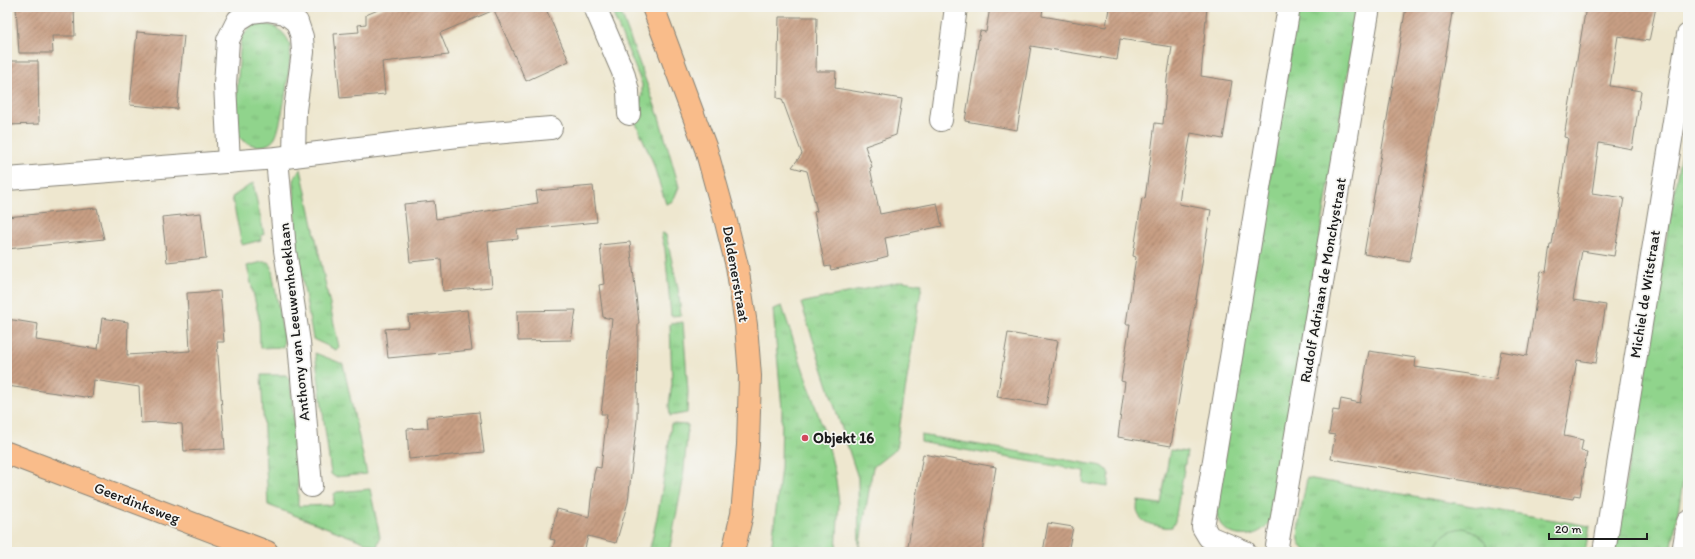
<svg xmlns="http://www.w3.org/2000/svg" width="1695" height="559" font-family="Itim,sans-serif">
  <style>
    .grass { fill: url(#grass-tufts); stroke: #567854 }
    .park { fill: #90d48c; stroke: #567854 }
    .building { fill: url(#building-hatch) }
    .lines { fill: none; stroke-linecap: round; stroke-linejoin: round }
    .minor-casing { stroke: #858276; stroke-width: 24 }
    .primary-casing { stroke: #858276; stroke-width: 24 }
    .minor { stroke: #fff; stroke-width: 22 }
    .primary { stroke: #f9bc8a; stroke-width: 22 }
    .poi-dot { fill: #d1495b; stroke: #f6f6f2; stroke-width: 1.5 }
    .labels { text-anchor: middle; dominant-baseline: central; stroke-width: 3.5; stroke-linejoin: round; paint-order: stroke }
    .street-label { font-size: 15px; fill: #1c1c1c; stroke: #f6f6f2 }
    .poi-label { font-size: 15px; font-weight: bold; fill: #1c1c1c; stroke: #f6f6f2; text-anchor: start }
  </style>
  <defs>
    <pattern id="grass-tufts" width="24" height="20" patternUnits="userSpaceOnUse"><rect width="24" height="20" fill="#90d48c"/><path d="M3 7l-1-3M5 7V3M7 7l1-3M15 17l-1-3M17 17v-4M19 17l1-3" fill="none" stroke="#7cb578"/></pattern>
    <pattern id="building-hatch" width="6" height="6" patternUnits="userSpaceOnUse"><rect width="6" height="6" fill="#c89f84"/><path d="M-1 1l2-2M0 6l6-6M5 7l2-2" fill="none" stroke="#a2816b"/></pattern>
  </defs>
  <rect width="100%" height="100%" fill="#f6f6f2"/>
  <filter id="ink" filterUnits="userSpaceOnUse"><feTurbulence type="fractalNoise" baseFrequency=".025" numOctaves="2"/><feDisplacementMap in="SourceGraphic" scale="8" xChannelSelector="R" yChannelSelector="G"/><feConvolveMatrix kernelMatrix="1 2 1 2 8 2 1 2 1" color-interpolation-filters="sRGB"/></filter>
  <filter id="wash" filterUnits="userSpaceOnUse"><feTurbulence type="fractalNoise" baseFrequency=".012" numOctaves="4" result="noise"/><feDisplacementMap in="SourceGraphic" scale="16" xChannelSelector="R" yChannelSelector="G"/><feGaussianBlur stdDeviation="0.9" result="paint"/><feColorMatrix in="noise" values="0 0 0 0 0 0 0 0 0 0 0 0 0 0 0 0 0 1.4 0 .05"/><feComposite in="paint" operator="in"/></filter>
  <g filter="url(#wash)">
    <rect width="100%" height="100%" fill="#eee7cf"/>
    <!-- grass -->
    <g class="grass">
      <polygon points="610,7 619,7 659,117 676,176 679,187 673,201 666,204 652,160 635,121 642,94 642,84"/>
      <path d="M 1298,7 L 1359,7 L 1272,518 C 1264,536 1237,542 1223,527 C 1218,522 1216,514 1215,507 Z"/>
      <path d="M 260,23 C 273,24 286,31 290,45 C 293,54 281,129 275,138 C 267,150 250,147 240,138 C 237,136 236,131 234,128 L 241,38 L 252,25 Z"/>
      <polygon points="1688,111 1688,453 1671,552 1614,552"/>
      <polygon points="301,169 339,347 336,350 313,339 296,243 294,182 295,176"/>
      <polygon points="253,183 264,234 261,236 261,240 242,245 232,197"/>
      <polygon points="663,233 666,235 678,288 681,315 671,316 665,249 661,234"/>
      <polygon points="262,262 268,262 271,265 284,339 283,347 260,348 259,318 247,266"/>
      <polygon points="902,281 922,284 896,449 873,467 859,549 858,478 801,303"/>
      <polygon points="782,306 828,444 835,473 839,503 836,552 771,552 781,467 782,409 773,309"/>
      <polygon points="683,322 688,392 687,413 670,416 669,405 672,383 670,324"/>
      <polygon points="315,353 343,364 367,474 335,477 331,474"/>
      <polygon points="261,375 286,375 290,381 298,464 298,506 333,505 334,494 337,492 370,489 380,537 377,547 268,505"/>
      <path d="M 671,424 L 688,425 L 683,481 L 669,552 L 649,552 C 660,509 666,467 671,424 Z"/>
      <path d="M 921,435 L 1102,466 C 1111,471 1110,478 1108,487 L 1083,483 L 1084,471 L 925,443 L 921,442 Z"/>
      <path d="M 1170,450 L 1187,452 L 1175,521 L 1172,527 C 1167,528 1163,527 1159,526 C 1144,524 1134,517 1138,501 L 1161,504 Z"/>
      <path d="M 1307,478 L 1590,526 L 1585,552 L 1308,552 C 1303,549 1300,545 1299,540 C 1296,527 1305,492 1307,478 Z"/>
    </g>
    <!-- park -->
    <path class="park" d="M 1464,528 C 1478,532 1485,539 1489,552 L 1435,552 C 1438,536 1449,529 1464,528 Z"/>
    <g id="blocks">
      <!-- building -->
      <g class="building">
        <polygon points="16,7 74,7 75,36 52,36 53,53 19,53"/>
        <polygon points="385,7 545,7 569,61 526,81 494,10 440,33 449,55 382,62 385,94 340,98 334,34 359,32 358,25 366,24 366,15"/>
        <polygon points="990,7 1043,7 1042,16 1106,27 1109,8 1126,11 1126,7 1207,7 1201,76 1232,81 1223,139 1191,133 1181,188 1179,204 1211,210 1171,446 1118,437 1125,382 1121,381 1130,324 1126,324 1136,257 1133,256 1142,198 1145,199 1155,123 1163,124 1167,79 1172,47 1120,39 1117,60 1031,46 1017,130 965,121 980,31 986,32"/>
        <polygon points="1406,7 1453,7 1410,262 1364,254"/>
        <polygon points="1586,7 1656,7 1649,41 1618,36 1610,86 1641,91 1632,149 1599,143 1592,193 1624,198 1614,256 1582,251 1573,300 1606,305 1596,363 1577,360 1564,436 1583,440 1581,451 1587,452 1580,496 1574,495 1573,499 1331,459 1335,435 1329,434 1333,410 1339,411 1341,399 1360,403 1369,351 1416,358 1415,367 1496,379 1501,351 1527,356 1541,271 1546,272 1550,245 1552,245 1568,138 1564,137"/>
        <polygon points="779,17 817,17 816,71 836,71 835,88 902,99 896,135 865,146 872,167 870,168 880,214 937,203 942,226 885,238 888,256 877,259 878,260 831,270 830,266 825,267 814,212 817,211 807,171 792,167 802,154 782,99 777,98"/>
        <polygon points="137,32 184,36 177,109 130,105"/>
        <polygon points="7,61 38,61 39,124 7,125"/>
        <polygon points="593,186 597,222 517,230 518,239 488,242 492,287 443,291 441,259 410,262 404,204 434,201 436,219 538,203 536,191"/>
        <polygon points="97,208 104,239 7,249 7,217"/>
        <polygon points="201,213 206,258 167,262 162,217"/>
        <polygon points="630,242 639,323 638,323 637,420 628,502 616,543 588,536 584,552 552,552 555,540 550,539 557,509 589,517 594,474 596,467 601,468 607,414 601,414 612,319 603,317 599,285 604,284 600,245"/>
        <polygon points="220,291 224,342 217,342 225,449 184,451 182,424 158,422 141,423 139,387 94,380 92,398 7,386 7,319 38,324 36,340 98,349 102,318 128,322 127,355 190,351 187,293"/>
        <polygon points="467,310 472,350 388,358 385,329 409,327 408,316"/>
        <polygon points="576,310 571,340 518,341 517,311"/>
        <polygon points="1008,333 1058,341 1046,405 997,397"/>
        <polygon points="479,412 484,452 409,459 407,429 428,428 427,417"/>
        <polygon points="923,454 996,467 982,552 907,552"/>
        <polygon points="1048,523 1073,527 1068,552 1043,552"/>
      </g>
    </g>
  </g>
  <g filter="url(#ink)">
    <use href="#blocks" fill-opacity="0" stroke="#858276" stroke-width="1"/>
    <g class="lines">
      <!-- minor casing -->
      <g class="minor-casing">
        <g id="minor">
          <polyline points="595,7 623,72 628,91 629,114"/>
          <polyline points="941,120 956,7"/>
          <polyline points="277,158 285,250 299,342 311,486"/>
          <polyline points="229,162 225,84 228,40 238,20 251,12 267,10 285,13 297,22 302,37 303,52 295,110 294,156"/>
          <polyline points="7,179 277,158 458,136 551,128"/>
          <polyline points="1245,552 1209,537 1203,527 1289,7"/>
          <polyline points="1276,552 1369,7"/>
          <polyline points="1604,552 1688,35"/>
          <polyline points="1683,552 1688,522"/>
        </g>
      </g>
      <!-- primary casing -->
      <g class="primary-casing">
        <g id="primary">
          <polyline points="653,7 706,149 725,218 737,266 746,325 750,376 748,445 742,514 733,552"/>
          <polyline points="7,453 267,552"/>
        </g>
      </g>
      <!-- minor -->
      <use href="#minor" class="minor"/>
      <!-- primary -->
      <use href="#primary" class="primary"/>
    </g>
  </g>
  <!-- markers -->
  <circle class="poi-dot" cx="805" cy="438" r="4"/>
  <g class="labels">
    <!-- street labels -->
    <g class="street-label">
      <text transform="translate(736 274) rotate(80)">Deldenerstraat</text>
      <text transform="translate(1323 280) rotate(-80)">Rudolf Adriaan de Monchystraat</text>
      <text transform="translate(1645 294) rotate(-81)">Michiel de Witstraat</text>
      <text transform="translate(294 322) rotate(-96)">Anthony van Leeuwenhoeklaan</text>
      <text transform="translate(137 503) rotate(21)">Geerdinksweg</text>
    </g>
    <!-- poi labels -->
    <g class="poi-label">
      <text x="813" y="438">Objekt 16</text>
    </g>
  </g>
  <!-- margin -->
  <rect width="1695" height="559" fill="none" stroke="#f6f6f2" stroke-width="24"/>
  <!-- scale -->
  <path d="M1549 533v6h98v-6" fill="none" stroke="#1c1c1c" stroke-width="2"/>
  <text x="1555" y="533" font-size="12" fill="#1c1c1c" stroke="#f6f6f2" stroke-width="3" paint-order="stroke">20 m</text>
</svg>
